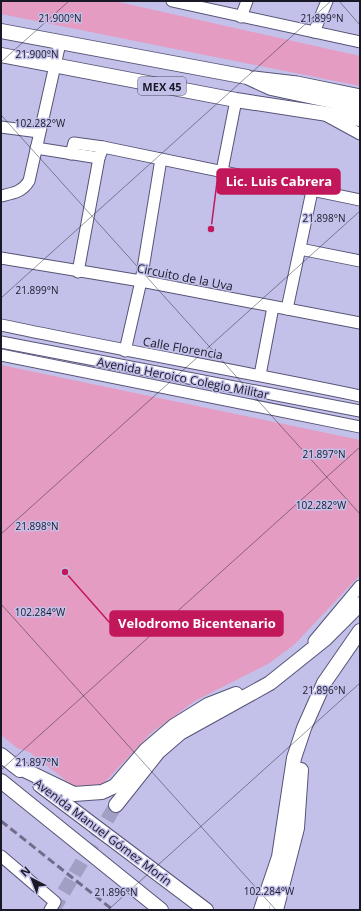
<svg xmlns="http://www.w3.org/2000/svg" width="361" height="911" font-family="'Open Sans',sans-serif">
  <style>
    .green { fill: #e59cc2 }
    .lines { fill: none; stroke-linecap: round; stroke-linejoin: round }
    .major-tunnel { stroke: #a19fc3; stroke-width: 14; stroke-dasharray: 14 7; stroke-linecap: butt }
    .minor-casing { stroke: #565477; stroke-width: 13 }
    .major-casing { stroke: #565477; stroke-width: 16 }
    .minor { stroke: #fff; stroke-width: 11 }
    .major { stroke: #fff; stroke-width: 14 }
    .rail { stroke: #6f6d8a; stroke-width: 3; stroke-dasharray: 8 4; stroke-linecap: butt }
    .ticks { fill: none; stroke: #191827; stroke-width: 1; stroke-opacity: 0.45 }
    .labels { text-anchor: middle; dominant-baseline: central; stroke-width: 3; stroke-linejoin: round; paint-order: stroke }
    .shield { fill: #c3c1ea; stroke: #4c4b62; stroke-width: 1 }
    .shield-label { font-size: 11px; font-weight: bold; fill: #191827 }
    .street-label { font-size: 12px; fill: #191827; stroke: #c3c1ea }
    .ticks-label { font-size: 10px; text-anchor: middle; fill: #191827; stroke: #c3c1ea; stroke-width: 3; stroke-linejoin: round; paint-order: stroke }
    .leader { fill: none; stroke: #c2185b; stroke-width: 1.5 }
    .callout-dot { fill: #c2185b; stroke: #c3c1ea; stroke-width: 1.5 }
    .callout { fill: #c2185b; stroke: #c2185b; stroke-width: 1.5 }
    .callout-label { font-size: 13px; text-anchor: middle; font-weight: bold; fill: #fff }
  </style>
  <rect width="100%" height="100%" fill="#c3c1ea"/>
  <!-- green -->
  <g class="green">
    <polygon points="1,1 114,1 360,56 360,86 1,14"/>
    <polygon points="1,365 360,440 360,575 294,645 268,664 195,701 151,733 102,785 73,786 29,752 17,748 1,735"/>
  </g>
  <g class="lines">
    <!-- major-tunnel -->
    <polyline class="major-tunnel" points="53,910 116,805"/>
    <!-- minor casing -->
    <g class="minor-casing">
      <g id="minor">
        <polyline points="172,1 360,42"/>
        <polyline points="241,17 247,1"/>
        <polyline points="314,32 327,1"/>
        <polyline points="254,77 297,82 360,95"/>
        <polyline points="327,116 360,134"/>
        <polyline points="1,127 39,132"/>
        <polyline points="36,148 99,158"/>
        <polyline points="71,154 74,143 103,147 360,200"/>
        <polyline points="222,171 236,100"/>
        <path d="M 1,196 C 14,193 22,192 29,181 L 60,43"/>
        <polyline points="300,249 360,261"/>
        <polyline points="1,258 141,281 360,323"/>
        <polyline points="78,272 99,158 103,147"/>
        <polyline points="287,309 312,191"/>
        <path d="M 1,325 C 120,350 241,371 360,396"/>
        <polyline points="1,342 360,411"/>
        <polyline points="125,351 141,281 161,159"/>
        <polyline points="1,355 360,427"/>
        <polyline points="260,375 273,307"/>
        <polyline points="314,641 360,586"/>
        <polyline points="1,856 55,902 50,910"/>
      </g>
    </g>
    <!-- major casing -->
    <g class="major-casing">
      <g id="major">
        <polyline points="1,31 247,77 271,88 360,107"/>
        <polyline points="1,55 236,100 360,119"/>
        <polyline points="1,755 20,770"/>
        <polyline points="14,765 74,794 102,792 115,786 146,750 174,726 208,705 236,694"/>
        <polyline points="1,781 161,910"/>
        <polyline points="40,785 206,910"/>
        <polyline points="116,805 158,752 180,733 270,683 325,639 360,604"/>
        <polyline points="261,910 279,857 294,758 304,728 324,683 360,631"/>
        <polyline points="276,910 297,828 301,770"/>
      </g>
    </g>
    <!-- minor -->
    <use href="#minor" class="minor"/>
    <!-- major -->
    <use href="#major" class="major"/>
    <!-- rail -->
    <polyline class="rail" points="1,821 113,910"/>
  </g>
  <!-- ticks -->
  <path class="ticks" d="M 339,1 L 360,25M 1,62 L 69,1M 1,115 L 360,514M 1,298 L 331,1M 1,534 L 360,211M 1,604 L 276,910M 1,770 L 360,447M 108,910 L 360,683"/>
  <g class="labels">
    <!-- shield labels -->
    <rect class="shield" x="138" y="77" width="48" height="18" rx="3"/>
    <g class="shield-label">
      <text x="162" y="86">MEX 45</text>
    </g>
    <!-- street labels -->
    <g class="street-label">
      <text transform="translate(185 277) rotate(11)">Circuito de la Uva</text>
      <text transform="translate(183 348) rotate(10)">Calle Florencia</text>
      <text transform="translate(183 378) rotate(11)">Avenida Heroico Colegio Militar</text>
      <text transform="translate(103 832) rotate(37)">Avenida Manuel Gómez Morín</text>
    </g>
  </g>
  <g class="ticks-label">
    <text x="60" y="22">21.900°N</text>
    <text x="322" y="22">21.899°N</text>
    <text x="37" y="58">21.900°N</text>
    <text x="40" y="127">102.282°W</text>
    <text x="324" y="222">21.898°N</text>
    <text x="37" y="294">21.899°N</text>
    <text x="324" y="458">21.897°N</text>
    <text x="321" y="509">102.282°W</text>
    <text x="37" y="530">21.898°N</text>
    <text x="40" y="616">102.284°W</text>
    <text x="324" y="694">21.896°N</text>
    <text x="37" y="766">21.897°N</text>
    <text x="269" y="895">102.284°W</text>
    <text x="116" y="896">21.896°N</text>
  </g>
  <!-- callouts -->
  <path class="leader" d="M211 229L217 182M65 572L110 623"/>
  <g class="callout-dot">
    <circle cx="211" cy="229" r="4"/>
    <circle cx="65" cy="572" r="4"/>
  </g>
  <g class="callout">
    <rect x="217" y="169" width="123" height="25" rx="4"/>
    <rect x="110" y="611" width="173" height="25" rx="4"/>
  </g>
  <g class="callout-label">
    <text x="279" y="186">Lic. Luis Cabrera</text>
    <text x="197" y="628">Velodromo Bicentenario</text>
  </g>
  <!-- border -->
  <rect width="361" height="911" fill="none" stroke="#191827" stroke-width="4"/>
  <!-- north arrow -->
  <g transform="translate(32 879) rotate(318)" stroke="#c3c1ea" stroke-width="3" paint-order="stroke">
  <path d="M0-3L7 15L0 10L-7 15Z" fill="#191827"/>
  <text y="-6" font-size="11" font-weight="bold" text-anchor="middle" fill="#191827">N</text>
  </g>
</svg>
